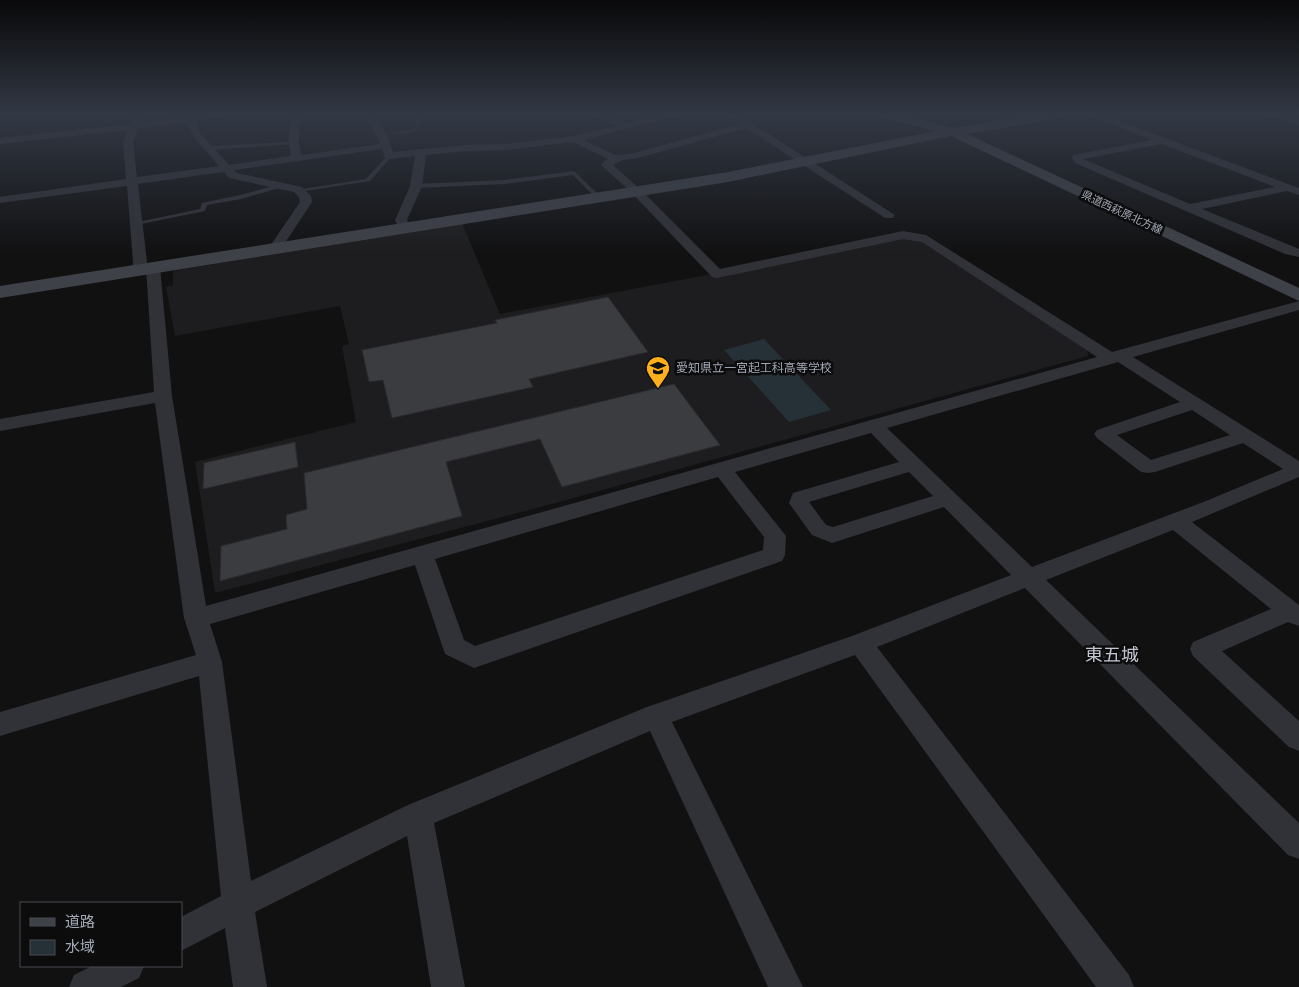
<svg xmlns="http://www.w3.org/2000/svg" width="1299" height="987" font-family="Arial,'Noto Sans JP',sans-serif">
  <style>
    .built { fill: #1d1d1f }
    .water { fill: #263037 }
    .building { fill: #3a3c40; stroke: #2a2a2f }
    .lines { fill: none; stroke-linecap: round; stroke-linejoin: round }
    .lane { fill: #313238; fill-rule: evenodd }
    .street { fill: #313238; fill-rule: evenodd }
    .secondary { fill: #3f4148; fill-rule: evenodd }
    .labels { text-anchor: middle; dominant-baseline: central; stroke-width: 5; stroke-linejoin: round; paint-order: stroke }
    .far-street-label { font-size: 11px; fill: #a1a7b4; stroke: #0c0c0d }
    .poi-label { font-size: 12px; fill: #a1a7b4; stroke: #0c0c0d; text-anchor: start }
    .near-quarter-label { font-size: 18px; fill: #c2c6d0; stroke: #0c0c0d }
  </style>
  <rect width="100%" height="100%" fill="#111112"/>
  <!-- built -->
  <polygon class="built" points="462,223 500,314 904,238 922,242 1087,348 1088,356 548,505 215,593 195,462 356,422 342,346 349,344 340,306 175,336 166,287 173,285 173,271"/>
  <!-- water -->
  <polygon class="water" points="764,339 831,410 789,422 724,350"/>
  <!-- building -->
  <g class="building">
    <polygon points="608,297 648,352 529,379 533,387 392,418 383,380 369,382 362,350 497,323 495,320"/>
    <polygon points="674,384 720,445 562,487 540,439 446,462 462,516 220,581 221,546 287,529 286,515 307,509 304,473"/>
    <polygon points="295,442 298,467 203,489 204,463"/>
  </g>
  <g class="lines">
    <!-- lane -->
    <g class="lane">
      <polygon points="418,115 422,115 419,127 415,132 381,136 379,135 412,130 415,127"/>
      <polygon points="294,142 296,144 206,150 203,148 206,146"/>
      <polygon points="389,154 391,157 370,181 299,192 296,190 366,179"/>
      <polygon points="574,171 600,196 600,198 596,198 573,175 505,184 416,188 413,186 416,184 505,180"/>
      <polygon points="281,184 283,185 283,187 241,199 207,205 205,211 136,225 133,223 200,209 202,203 240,195"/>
    </g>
    <!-- street -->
    <g class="street">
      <path d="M 134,115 L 143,115 L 140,123 L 185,118 L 187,115 L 224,115 L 196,122 L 200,133 L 229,165 L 291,156 L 289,143 L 290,115 L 300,115 L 299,143 L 301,155 L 380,144 L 366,115 L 375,115 L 387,135 L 393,152 L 466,145 L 506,144 L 574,136 L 617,126 L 593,115 L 607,115 L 627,123 L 661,115 L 679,115 L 583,140 L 615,155 L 634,153 L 740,124 L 728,115 L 739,115 L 895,215 L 893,218 L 885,218 L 746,128 L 638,158 L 623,160 L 613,165 L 640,189 L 720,269 L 903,231 L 926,235 L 1112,352 L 1299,301 L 1299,310 L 1133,357 L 1299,461 L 1299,477 L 1192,522 L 1299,605 L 1299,626 L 1288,622 L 1222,651 L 1299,721 L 1299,751 L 1289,747 L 1193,656 L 1190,649 L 1193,642 L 1271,609 L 1173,530 L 1046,580 L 1299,823 L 1299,859 L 1288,855 L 1025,588 L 877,647 L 1129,975 L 1134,987 L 1096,987 L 855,655 L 672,722 L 803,987 L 768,987 L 650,731 L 434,823 L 465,987 L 431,987 L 407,836 L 255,912 L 267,987 L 233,987 L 225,928 L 181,951 L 181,917 L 221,896 L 199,676 L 0,736 L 0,712 L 196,655 L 184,618 L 155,403 L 0,431 L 0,419 L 154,392 L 146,267 L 148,264 L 158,264 L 160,267 L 172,396 L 206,606 L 1097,357 L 922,242 L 903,239 L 717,278 L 712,277 L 629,190 L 602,166 L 601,164 L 608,159 L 573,142 L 506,150 L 466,151 L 426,155 L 422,186 L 407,220 L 410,228 L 404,232 L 400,231 L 395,220 L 410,186 L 415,156 L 389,159 L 385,158 L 382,149 L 234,170 L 237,173 L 302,187 L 311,196 L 312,202 L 279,252 L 274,253 L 268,249 L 300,202 L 299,197 L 294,192 L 229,178 L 224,172 L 138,184 L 147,262 L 146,270 L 139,274 L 132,270 L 133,262 L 127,186 L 0,203 L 0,197 L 126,179 L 123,142 L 128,130 L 0,144 L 0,138 L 131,124 ZM 187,123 L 193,136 L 219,166 L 137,177 L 133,142 L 138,129 ZM 1118,362 L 1180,402 L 1097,430 L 1094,434 L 1097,438 L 1141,472 L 1148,473 L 1155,472 L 1243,443 L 1283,469 L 1206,501 L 1032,567 L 887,428 ZM 1192,410 L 1230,435 L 1151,460 L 1117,435 ZM 871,433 L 899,462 L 793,493 L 789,503 L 812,535 L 832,543 L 944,507 L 1011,575 L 852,636 L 647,707 L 408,805 L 251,881 L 222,662 L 210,624 L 415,565 L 445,654 L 474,668 L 782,561 L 785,555 L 786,536 L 735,472 ZM 909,472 L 933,496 L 833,527 L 826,525 L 809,502 ZM 718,477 L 764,537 L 763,550 L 475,646 L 464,640 L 435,559 Z"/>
      <path d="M 1090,115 L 1104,115 L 1299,188 L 1299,195 L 1287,191 L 1202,209 L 1299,249 L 1299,257 L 1285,254 L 1075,163 L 1072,157 L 1073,155 L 1152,140 ZM 1162,144 L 1275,187 L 1190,204 L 1083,159 Z"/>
      <polygon points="1271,115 1286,115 1299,120 1299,126"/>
      <polygon points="92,966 144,966 139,978 121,987 69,987 74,975"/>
    </g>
    <!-- secondary -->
    <polygon class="secondary" points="881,115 904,115 953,128 1028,115 1060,115 1054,119 967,134 1299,288 1299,301 951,136 728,182 0,298 0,286 728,172 936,131 883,118"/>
  </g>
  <!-- sky -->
  <linearGradient id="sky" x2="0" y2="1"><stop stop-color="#09090a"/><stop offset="0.45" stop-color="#323844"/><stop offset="1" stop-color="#323844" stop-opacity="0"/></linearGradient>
  <rect width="1299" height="254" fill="url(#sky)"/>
  <!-- icons -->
  <defs>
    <g id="school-pin" transform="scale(1.25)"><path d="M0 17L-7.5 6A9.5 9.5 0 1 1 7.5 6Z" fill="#ffae1c" stroke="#0c0c0d"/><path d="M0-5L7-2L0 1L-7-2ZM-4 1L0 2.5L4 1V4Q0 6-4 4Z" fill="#111"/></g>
  </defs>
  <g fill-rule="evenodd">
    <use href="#school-pin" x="658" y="368"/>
  </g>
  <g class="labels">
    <!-- far-street labels -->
    <g class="far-street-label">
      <text transform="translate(1122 212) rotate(25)">県道西萩原北方線</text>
    </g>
    <!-- poi labels -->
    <g class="poi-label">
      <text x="676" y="368">愛知県立一宮起工科高等学校</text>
    </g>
    <!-- near-quarter labels -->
    <g class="near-quarter-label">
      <text x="1112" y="655">東五城</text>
    </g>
  </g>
  <!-- legend -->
  <rect x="20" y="902" width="162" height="65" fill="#0c0c0d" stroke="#484a50"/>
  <rect x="30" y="918" width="25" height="8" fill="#3f4148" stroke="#484a50"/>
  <text x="65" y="927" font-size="15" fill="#a1a7b4">道路</text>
  <rect x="30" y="940" width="25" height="15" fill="#263037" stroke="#484a50"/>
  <text x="65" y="952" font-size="15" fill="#a1a7b4">水域</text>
</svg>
